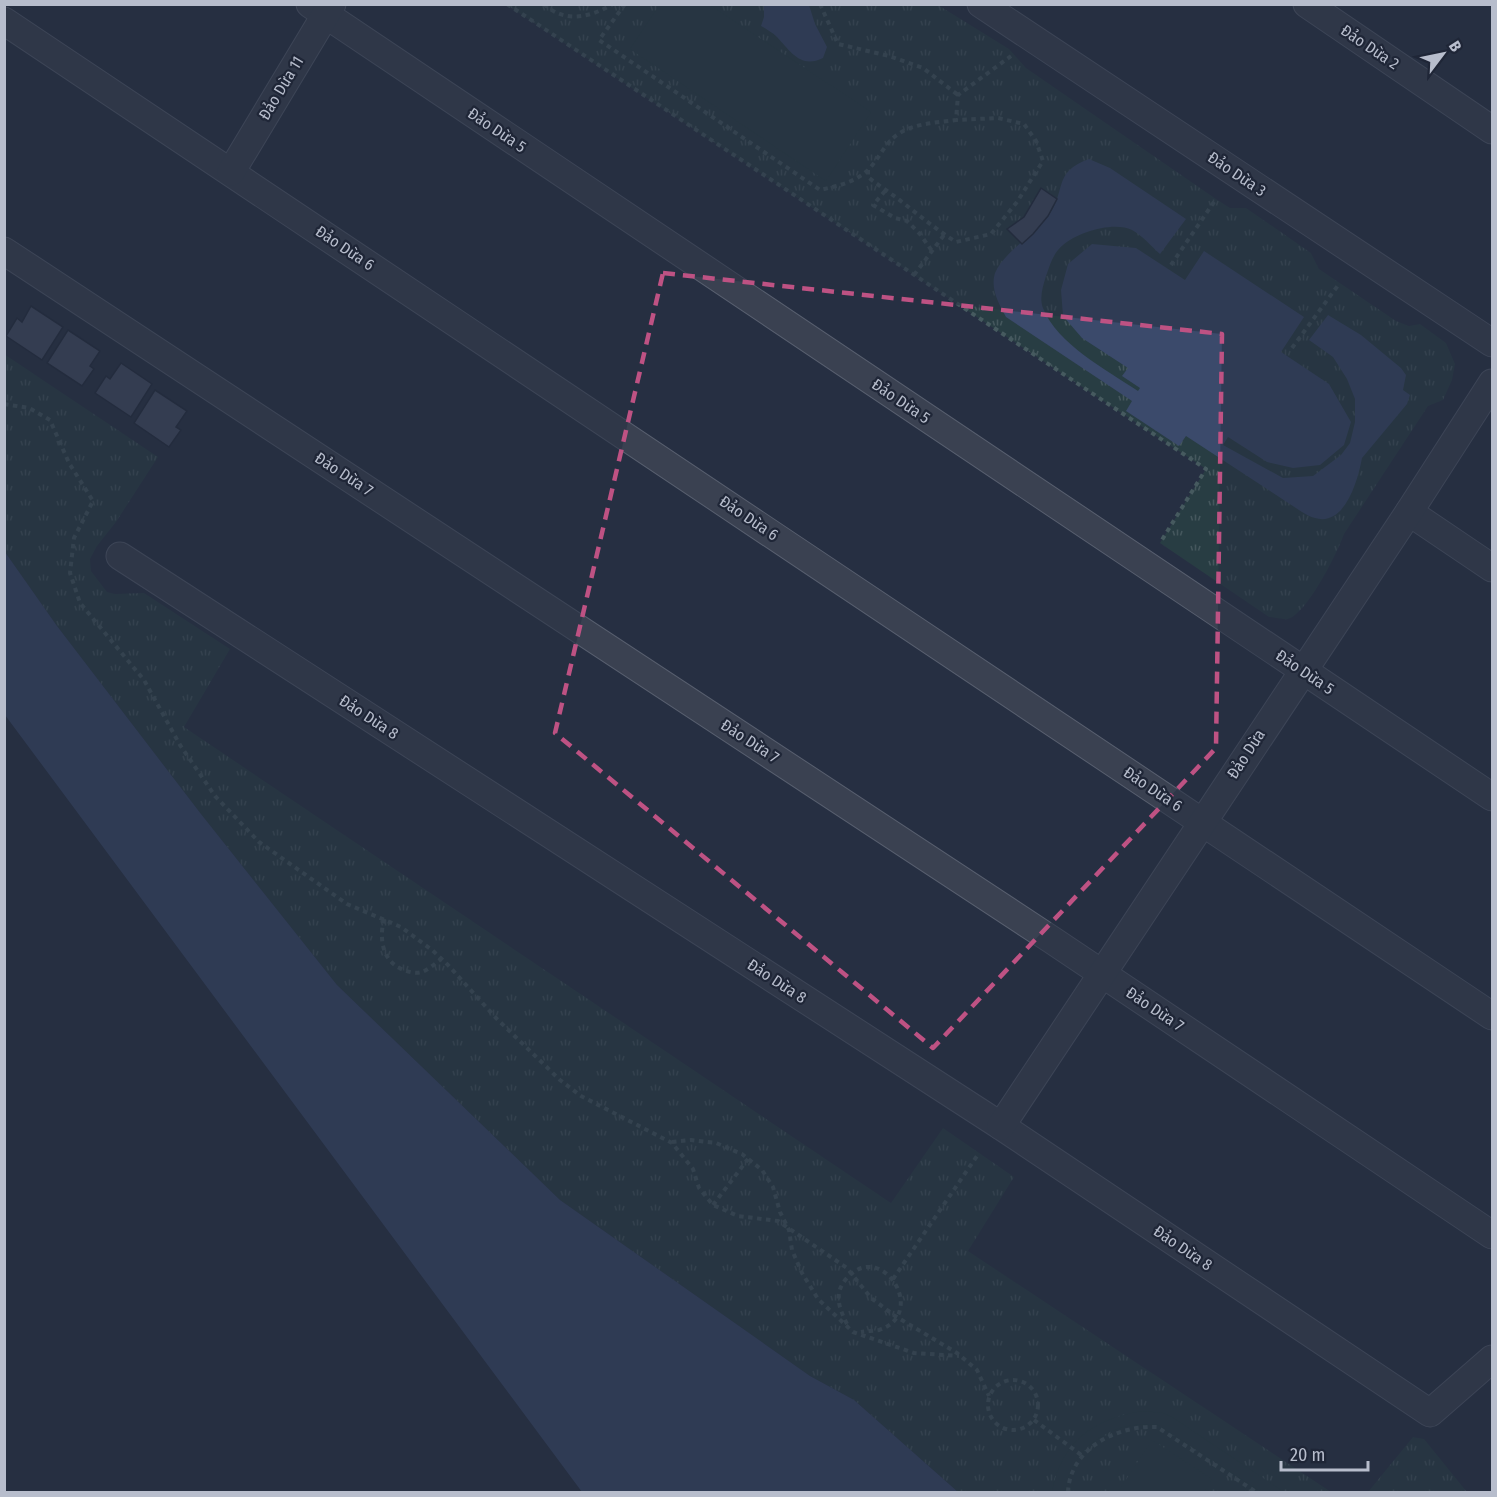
<svg xmlns="http://www.w3.org/2000/svg" width="1497" height="1497" font-family="'Fira Sans Condensed',sans-serif">
  <style>
    .grass { fill: url(#grass-tufts) }
    .garden { fill: #283d43 }
    .water { fill: #3b4a6b }
    .building { fill: #454e64; stroke: #212839; stroke-width: 1.5 }
    .lines { fill: none; stroke-linecap: round; stroke-linejoin: round }
    .minor-casing { stroke: #585f6f; stroke-width: 29 }
    .path { stroke: #465a5f; stroke-width: 4; stroke-dasharray: 4.5 4.5; stroke-linecap: butt }
    .minor { stroke: #3a4151; stroke-width: 27 }
    .marked { fill: none; stroke: #be5283; stroke-width: 4.5; stroke-dasharray: 12 8; stroke-linejoin: round }
    .labels { text-anchor: middle; dominant-baseline: central; stroke-width: 4.5; stroke-linejoin: round; paint-order: stroke }
    .street-label { font-size: 16px; fill: #b7bdcc; stroke: #1f2637 }
  </style>
  <defs>
    <pattern id="grass-tufts" width="24" height="20" patternUnits="userSpaceOnUse" patternTransform="scale(1.5)"><rect width="24" height="20" fill="#283d43"/><path d="M3 7l-1-3M5 7V3M7 7l1-3M15 17l-1-3M17 17v-4M19 17l1-3" fill="none" stroke="#45575d"/></pattern>
  </defs>
  <rect width="100%" height="100%" fill="#262f42"/>
  <!-- grass -->
  <g class="grass">
    <path d="M 507,5 L 938,5 L 1009,49 L 1026,68 L 1216,199 L 1230,208 L 1246,208 L 1311,253 L 1319,269 L 1396,321 L 1409,326 L 1420,324 L 1446,343 L 1455,364 L 1452,380 L 1443,400 L 1428,406 L 1344,534 C 1338,552 1307,614 1288,619 C 1283,620 1274,617 1269,617 L 1160,543 L 1206,469 Z"/>
    <polygon points="4,354 158,457 116,522 97,546 90,559 91,571 107,592 115,594 144,593 230,649 184,727 891,1203 943,1128 1014,1177 968,1251 1331,1492 958,1492 854,1400 810,1376 560,1200 337,985 201,814 57,626 5,552"/>
    <polygon points="1413,1437 1424,1439 1467,1492 1368,1492"/>
  </g>
  <!-- garden -->
  <g class="garden">
    <polygon points="660,4 710,5 871,112 826,181 630,49"/>
    <path d="M 1142,1411 L 1163,1413 L 1172,1417 L 1284,1492 L 1261,1492 L 1158,1425 C 1113,1419 1071,1447 1065,1492 L 1052,1492 C 1061,1442 1093,1419 1142,1411 Z"/>
    <polygon points="1152,1440 1212,1479 1204,1492 1118,1492"/>
  </g>
  <!-- water -->
  <g class="water">
    <path d="M 764,5 L 809,5 L 815,24 L 827,47 L 823,58 C 801,69 791,52 777,37 C 773,33 766,29 761,26 L 764,17 Z"/>
    <path d="M 1089,159 L 1110,168 L 1186,219 L 1160,254 C 1152,247 1142,235 1132,230 C 1114,221 1078,232 1063,245 C 1053,253 1050,265 1046,276 C 1043,286 1039,298 1043,308 C 1057,344 1107,370 1138,391 L 1140,388 L 1122,376 L 1128,368 L 1082,338 L 1063,316 L 1061,290 L 1068,264 L 1092,244 L 1136,248 L 1185,280 L 1204,251 L 1304,317 L 1281,352 L 1329,384 L 1351,422 L 1344,445 L 1320,465 L 1293,468 L 1267,462 L 1228,437 L 1223,445 L 1283,478 L 1313,476 L 1341,455 L 1350,443 L 1355,422 L 1355,399 L 1347,379 L 1333,357 L 1309,340 L 1328,315 L 1361,335 L 1401,368 L 1406,375 L 1403,390 L 1410,395 L 1407,404 L 1362,458 C 1358,480 1345,527 1315,518 C 1310,517 1306,514 1302,512 L 1186,436 L 1179,446 L 1126,411 L 1132,401 L 1006,317 C 999,304 990,289 995,273 C 1003,253 1034,235 1048,216 C 1067,191 1052,172 1089,159 Z"/>
    <polygon points="5,552 57,626 201,814 337,985 560,1200 810,1376 854,1400 958,1492 582,1492 5,715"/>
  </g>
  <!-- building -->
  <g class="building">
    <polygon points="1041,188 1057,199 1048,216 1033,234 1022,244 1007,229 1024,217"/>
    <polygon points="31,306 63,327 42,360 6,336 17,318 22,322"/>
    <polygon points="68,330 100,351 90,366 94,369 82,386 47,363"/>
    <polygon points="121,363 152,384 131,417 95,393 106,376 110,379"/>
    <polygon points="155,390 187,411 176,427 181,430 169,447 134,423"/>
  </g>
  <g class="lines">
    <!-- minor casing -->
    <g class="minor-casing">
      <g id="minor">
        <polyline points="310,4 1492,797"/>
        <polyline points="981,4 1492,343"/>
        <polyline points="1307,4 1492,130"/>
        <polyline points="4,21 1492,1016"/>
        <polyline points="231,172 332,4"/>
        <polyline points="4,251 1052,940 1492,1235"/>
        <polyline points="1409,512 1492,568"/>
        <polyline points="120,556 1001,1126 1430,1413 1492,1359"/>
        <polyline points="1001,1126 1409,512 1492,383"/>
      </g>
    </g>
    <!-- path -->
    <g class="path">
      <polyline points="507,4 1206,469 1160,543"/>
      <path d="M 544,4 C 565,24 591,17 613,4"/>
      <path d="M 625,4 L 599,40 L 820,190 C 837,186 853,183 867,171 C 876,163 883,147 893,138 C 910,123 935,123 956,120 L 958,95 L 1011,56"/>
      <polyline points="820,4 838,44 889,56 923,68 958,95"/>
      <path d="M 868,170 L 868,177 C 879,186 891,193 902,202 C 920,216 937,230 956,242 L 991,234 L 1017,202 L 1043,161 L 1036,141 L 1024,124 L 998,118 L 956,120"/>
      <polyline points="885,191 873,205 895,218 907,221 920,234 932,251"/>
      <polyline points="1171,265 1216,199"/>
      <polyline points="914,275 944,235"/>
      <polyline points="1292,348 1339,284"/>
      <polyline points="4,404 29,408 50,420 69,463 93,501 74,538 70,573 80,603 144,680 180,745 215,796 259,842 347,904 401,927 432,950 448,965 496,1018 560,1080 581,1096 672,1143 693,1169 699,1188 713,1205 738,1216 778,1221 847,1268 871,1298 895,1316 957,1353 977,1370 989,1396"/>
      <path d="M 384,919 C 379,939 382,962 404,970 C 409,972 416,974 422,972 C 428,970 436,963 441,959"/>
      <polyline points="672,1142 691,1140 716,1143 742,1154 762,1170 773,1187 780,1212 789,1230 792,1250 802,1273 818,1299 853,1332 914,1353 959,1356"/>
      <polyline points="713,1205 748,1159"/>
      <polyline points="893,1279 979,1153"/>
      <path d="M 847,1324 C 839,1308 833,1293 847,1278 C 882,1239 929,1314 879,1330 C 873,1331 867,1331 861,1332"/>
      <circle cx="1013" cy="1405" r="25"/>
      <polyline points="1034,1420 1084,1457"/>
      <path d="M 1068,1492 C 1070,1448 1118,1425 1157,1427 L 1256,1492"/>
    </g>
    <!-- minor -->
    <use href="#minor" class="minor"/>
  </g>
  <!-- marked area -->
  <path d="M0 0H1497V1497H0ZM 663,273 L 1222,334 L 1216,748 L 933,1048 L 555,733 Z" fill="#262f42" fill-opacity=".55" fill-rule="evenodd"/>
  <path class="marked" d="M 663,273 L 1222,334 L 1216,748 L 933,1048 L 555,733 Z"/>
  <g class="labels">
    <!-- street labels -->
    <g class="street-label">
      <text transform="translate(1370 47) rotate(34)">Đảo Dừa 2</text>
      <text transform="translate(281 88) rotate(-59)">Đảo Dừa 11</text>
      <text transform="translate(497 130) rotate(34)">Đảo Dừa 5</text>
      <text transform="translate(1237 174) rotate(34)">Đảo Dừa 3</text>
      <text transform="translate(345 248) rotate(34)">Đảo Dừa 6</text>
      <text transform="translate(901 401) rotate(34)">Đảo Dừa 5</text>
      <text transform="translate(344 474) rotate(33)">Đảo Dừa 7</text>
      <text transform="translate(749 518) rotate(34)">Đảo Dừa 6</text>
      <text transform="translate(1305 672) rotate(34)">Đảo Dừa 5</text>
      <text transform="translate(369 717) rotate(33)">Đảo Dừa 8</text>
      <text transform="translate(750 741) rotate(33)">Đảo Dừa 7</text>
      <text transform="translate(1246 754) rotate(-57)">Đảo Dừa</text>
      <text transform="translate(1153 789) rotate(34)">Đảo Dừa 6</text>
      <text transform="translate(777 981) rotate(33)">Đảo Dừa 8</text>
      <text transform="translate(1155 1009) rotate(34)">Đảo Dừa 7</text>
      <text transform="translate(1183 1248) rotate(34)">Đảo Dừa 8</text>
    </g>
  </g>
  <!-- border -->
  <rect width="1497" height="1497" fill="none" stroke="#b7bdcc" stroke-width="12"/>
  <!-- north arrow -->
  <g transform="translate(1443 54) rotate(58)" stroke="#1f2637" stroke-width="4.5" paint-order="stroke">
  <path d="M0-4.5L10 22L0 15L-10 22Z" fill="#b7bdcc"/>
  <text y="-9" font-size="16" font-weight="bold" text-anchor="middle" fill="#b7bdcc">B</text>
  </g>
  <!-- scale -->
  <path d="M1281 1461v9h87v-9" fill="none" stroke="#b7bdcc" stroke-width="3"/>
  <text x="1290" y="1461" font-size="18" fill="#b7bdcc" stroke="#1f2637" stroke-width="4.5" paint-order="stroke">20 m</text>
</svg>
